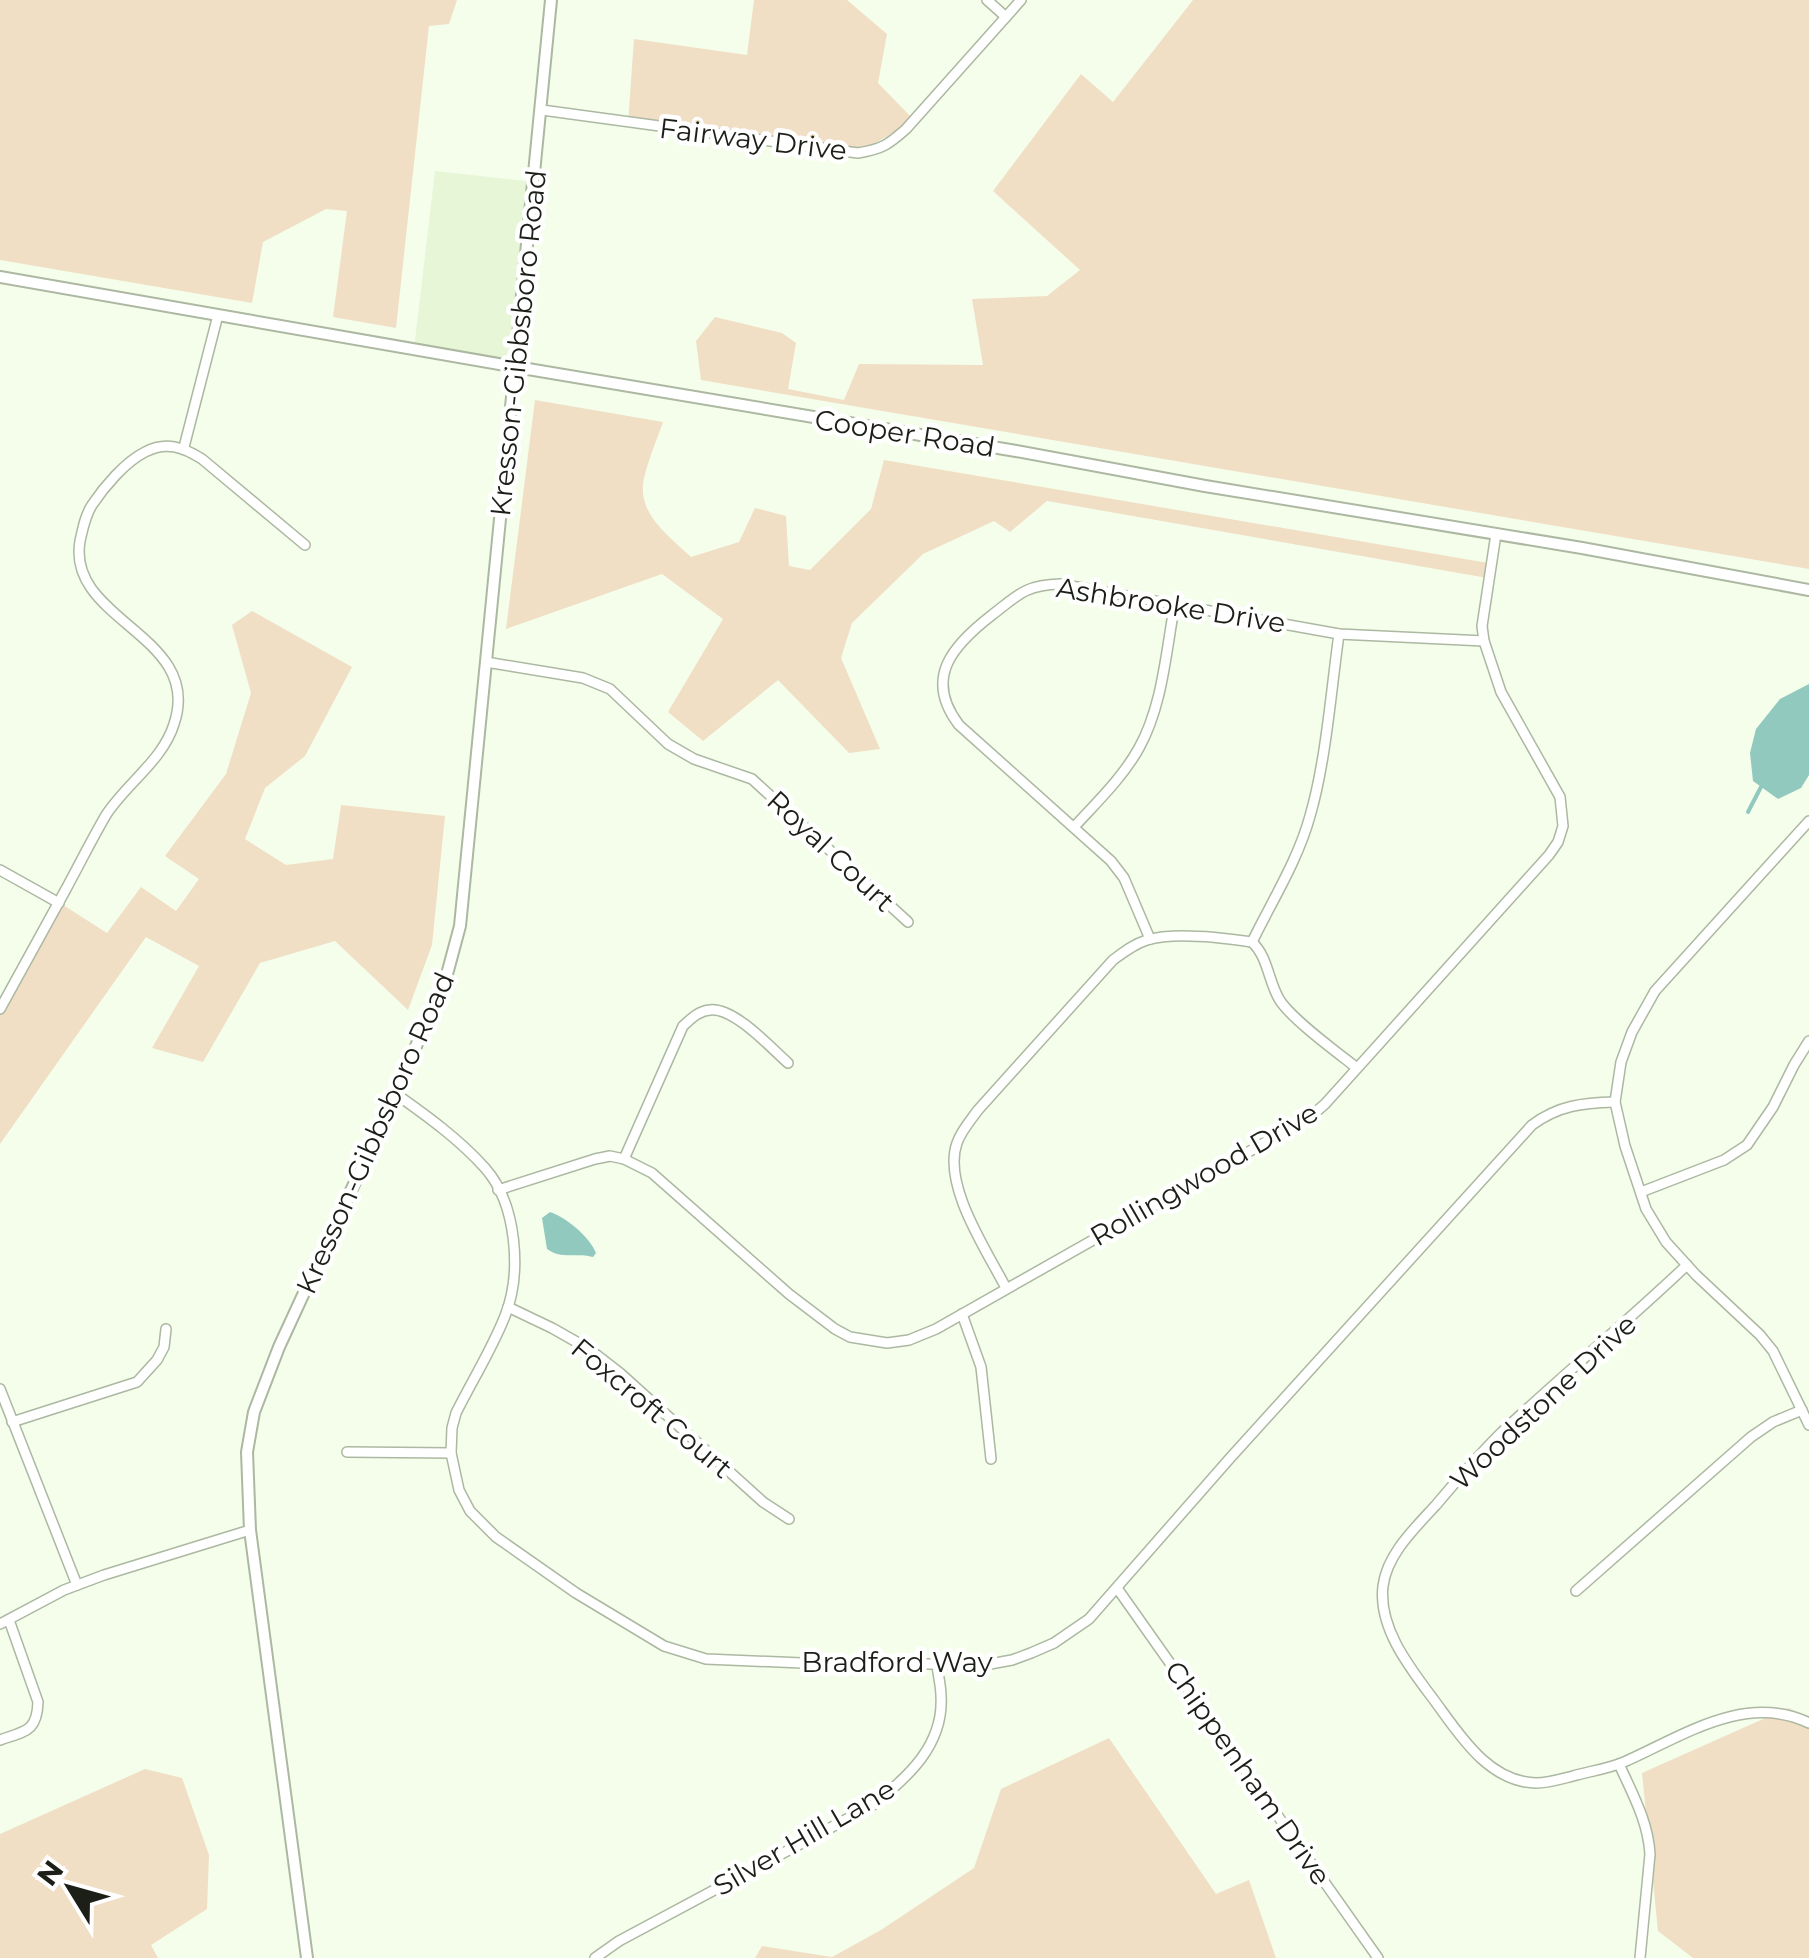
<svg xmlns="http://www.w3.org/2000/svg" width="1809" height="1958" font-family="Montserrat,sans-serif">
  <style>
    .built { fill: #e6f6d7 }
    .green { fill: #f0dfc5 }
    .water { fill: #91c9bf }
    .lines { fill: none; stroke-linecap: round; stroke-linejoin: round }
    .stream { stroke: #91c9bf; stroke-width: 4 }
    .minor-casing { stroke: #acb8a1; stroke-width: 12 }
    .tertiary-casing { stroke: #acb8a1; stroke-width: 14 }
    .minor { stroke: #fff; stroke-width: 9 }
    .tertiary { stroke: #fff; stroke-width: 10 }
    .labels { text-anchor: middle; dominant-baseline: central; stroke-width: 9; stroke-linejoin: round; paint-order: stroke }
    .street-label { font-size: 28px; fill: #1b1f17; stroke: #fff }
  </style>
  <rect width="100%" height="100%" fill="#f4feeb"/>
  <!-- built -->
  <polygon class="built" points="435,171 535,182 516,367 414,349"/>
  <!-- green -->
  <g class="green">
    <polygon points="0,0 457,0 449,24 429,26 396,328 333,317 347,211 326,209 263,242 252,303 0,260"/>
    <polygon points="754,0 847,0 887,34 878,83 914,120 857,154 628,123 634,39 747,55"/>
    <polygon points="1193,0 1809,0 1809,569 701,380 696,341 715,317 782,333 796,343 788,389 844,400 859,364 983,365 972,299 1047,296 1080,270 993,191 1081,74 1113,102"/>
    <path d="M 535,400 L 663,422 C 657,439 645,468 643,485 C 640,516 671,538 691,557 L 739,542 L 755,508 L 786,516 L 789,566 L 810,570 L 871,509 L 884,460 L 1494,564 L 1493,579 L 1047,501 L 1010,532 L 994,521 L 923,554 L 852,623 L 841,658 L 880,749 L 849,753 L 778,680 L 703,741 L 668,712 L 723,619 L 662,574 L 506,629 Z"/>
    <polygon points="252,611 352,667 305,756 265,788 245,839 286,865 333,859 341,805 445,816 432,945 408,1010 335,941 260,963 203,1062 152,1048 199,966 146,937 0,1144 0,1013 60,903 107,933 141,887 176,911 199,879 165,856 226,774 251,693 232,625"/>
    <polygon points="1788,1708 1809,1716 1809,1958 1693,1958 1658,1931 1642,1773"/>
    <polygon points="1109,1738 1216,1894 1249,1880 1276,1958 755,1958 762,1946 832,1957 881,1930 974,1868 1001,1789"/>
    <polygon points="145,1769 182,1778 209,1855 207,1909 151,1945 158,1958 0,1958 0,1834"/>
  </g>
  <!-- water -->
  <g class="water">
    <polygon points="1809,684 1809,775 1801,788 1778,799 1753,781 1750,753 1756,729 1780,699"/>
    <path d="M 550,1212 C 567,1218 589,1236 596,1253 L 593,1257 C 577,1252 562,1260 547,1249 L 542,1218 Z"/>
  </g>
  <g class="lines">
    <!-- stream -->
    <polyline class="stream" points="1748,812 1762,785"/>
    <!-- minor casing -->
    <g class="minor-casing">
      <g id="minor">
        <polyline points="987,0 1006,17"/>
        <path d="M 542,110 L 858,153 C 882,149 888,145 906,129 L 1021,0"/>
        <polyline points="184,447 218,315"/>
        <polyline points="486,662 583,678 610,689 668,744 694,759 752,779 908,922"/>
        <polyline points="1809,821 1655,991 1632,1032 1621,1062 1615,1102 1625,1146 1646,1209 1666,1242 1696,1275 1760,1335 1773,1351 1809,1425"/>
        <path d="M 1075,826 C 1097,802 1123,777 1139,748 C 1163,705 1166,650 1175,603"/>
        <polyline points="0,870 59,903"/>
        <path d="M 1150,939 L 1124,878 L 1111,861 L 959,725 C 923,678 953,645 992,615 C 1018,595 1025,585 1060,584 L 1339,634 L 1484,641"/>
        <path d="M 1252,942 C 1272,901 1298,860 1310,816 C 1326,761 1331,691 1339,634"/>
        <path d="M 1252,942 C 1268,957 1268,980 1279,999 C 1290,1018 1338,1053 1357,1068"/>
        <path d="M 0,1009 C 22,969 44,929 66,889 C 79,865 92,839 106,815 C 126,784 163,760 174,724 C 204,635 66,621 80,541 C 83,528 85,516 92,505 C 104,487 125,462 145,452 C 166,441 183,447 202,459 L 305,545"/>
        <path d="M 396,1094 C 427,1116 459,1139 485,1168 C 517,1204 522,1273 505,1316 C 492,1349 472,1381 456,1413 L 452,1428 L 451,1453 L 459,1490 L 470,1511 L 496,1537 L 576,1593 L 664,1646 L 706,1659 L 825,1664 L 990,1664 L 1012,1660 L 1031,1653 L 1054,1643 L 1089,1619 L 1231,1457 L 1532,1125 C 1559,1105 1583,1103 1615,1102"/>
        <path d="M 624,1159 L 683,1026 C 691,1019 698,1011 710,1010 C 734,1007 771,1048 788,1063"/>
        <polyline points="498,1190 595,1159 610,1156 624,1159 652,1173 789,1294 835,1329 850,1337 887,1343 909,1340 936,1329 1310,1117 1325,1104 1549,855 1558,842 1563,826 1560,797 1501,692 1484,641 1482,626 1496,534"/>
        <polyline points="1641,1192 1724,1160 1747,1145 1773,1107 1794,1065 1809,1041"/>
        <path d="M 1687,1265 C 1627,1322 1563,1375 1502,1432 C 1479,1455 1457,1480 1436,1505 C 1415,1528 1387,1554 1383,1586 C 1378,1628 1410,1668 1434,1700 C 1459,1734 1488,1782 1536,1783 C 1548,1783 1561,1779 1573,1776 C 1590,1771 1608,1769 1624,1762 C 1681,1737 1745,1692 1809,1723"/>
        <path d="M 1006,1288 C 987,1251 942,1185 957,1143 C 961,1131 970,1121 978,1110 L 1113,960 C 1124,952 1134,944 1147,940 C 1173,932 1225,938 1252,942"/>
        <polyline points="508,1307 552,1328 589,1349 620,1373 763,1502 789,1519"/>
        <polyline points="962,1314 981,1367 991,1459"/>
        <polyline points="0,1389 77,1585"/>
        <polyline points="12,1422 137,1382 157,1360 164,1347 166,1329"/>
        <polyline points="347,1452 451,1453"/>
        <polyline points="1117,1588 1378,1958"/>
        <polyline points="1576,1591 1751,1437 1773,1422 1802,1410"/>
        <polyline points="0,1624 64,1590 104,1575 250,1530"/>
        <path d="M 0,1740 C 25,1731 37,1732 38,1702 L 9,1620"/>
        <path d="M 1619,1764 C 1632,1793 1648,1821 1650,1854 L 1640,1958"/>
        <path d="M 595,1958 L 619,1941 L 873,1805 C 908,1777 944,1745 941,1696 C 941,1686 938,1675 937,1665"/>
      </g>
    </g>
    <!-- tertiary casing -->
    <g class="tertiary-casing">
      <g id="tertiary">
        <polyline points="0,277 516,367 1016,451 1205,486 1582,548 1809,590"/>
        <polyline points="307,1958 250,1530 247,1452 254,1412 279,1347 391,1104 439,993 446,978 460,926 551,0"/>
      </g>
    </g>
    <!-- minor -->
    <use href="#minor" class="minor"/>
    <!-- tertiary -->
    <use href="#tertiary" class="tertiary"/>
  </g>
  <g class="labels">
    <!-- street labels -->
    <g class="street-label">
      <text transform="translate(753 139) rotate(7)">Fairway Drive</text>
      <text transform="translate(518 343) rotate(-84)">Kresson-Gibbsboro Road</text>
      <text transform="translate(905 433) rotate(9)">Cooper Road</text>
      <text transform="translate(1171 605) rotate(9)">Ashbrooke Drive</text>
      <text transform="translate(831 851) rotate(43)">Royal Court</text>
      <text transform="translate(375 1133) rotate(-66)">Kresson-Gibbsboro Road</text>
      <text transform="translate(1204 1174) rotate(-30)">Rollingwood Drive</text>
      <text transform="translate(1543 1402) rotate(-43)">Woodstone Drive</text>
      <text transform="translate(652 1408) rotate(40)">Foxcroft Court</text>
      <text x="897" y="1662">Bradford Way</text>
      <text transform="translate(1248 1773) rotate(55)">Chippenham Drive</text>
      <text transform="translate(804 1837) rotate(-30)">Silver Hill Lane</text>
    </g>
  </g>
  <!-- north arrow -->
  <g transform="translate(70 1888) rotate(307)" stroke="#ffffff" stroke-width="8" paint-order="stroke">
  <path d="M0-8L18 38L0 25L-18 38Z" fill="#1b1f17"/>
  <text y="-15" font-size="28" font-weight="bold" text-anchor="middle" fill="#1b1f17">N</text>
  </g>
</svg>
